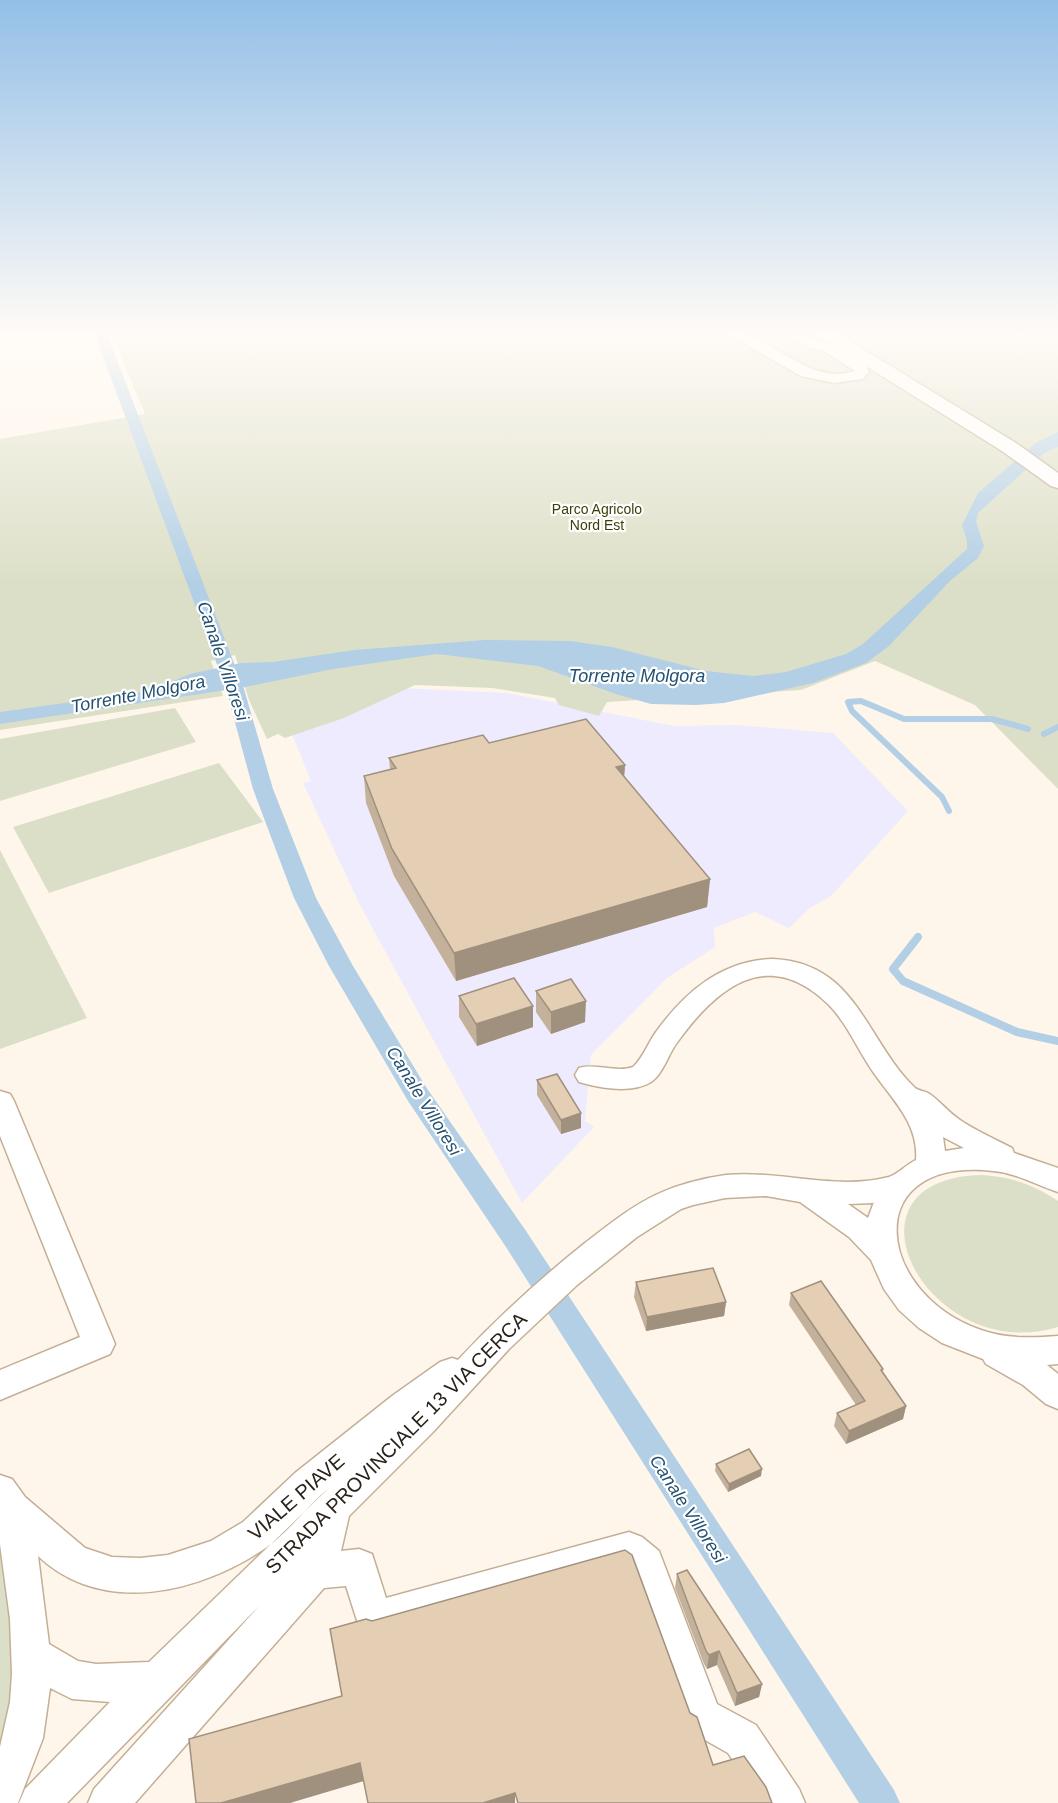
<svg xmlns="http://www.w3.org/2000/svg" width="1058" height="1803" font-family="Arial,sans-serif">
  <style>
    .industrial { fill: #edebfd }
    .green { fill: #dcdfc7 }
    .water { fill: #b3cfe5 }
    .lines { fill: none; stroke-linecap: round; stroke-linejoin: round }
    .stream-far1 { stroke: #b3cfe5; stroke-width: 6 }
    .stream { stroke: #b3cfe5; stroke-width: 8 }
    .canal { fill: #b3cfe5; fill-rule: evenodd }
    .minor-tunnel { stroke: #d5ccc1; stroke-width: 16; stroke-dasharray: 16 8; stroke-linecap: butt }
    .minor-casing { stroke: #c4af96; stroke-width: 3 }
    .major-casing { stroke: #c4af96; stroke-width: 3 }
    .minor { fill: #fff; fill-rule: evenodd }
    .major { fill: #fff; fill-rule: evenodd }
    .wall { fill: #c4b19b }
    .shaded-wall { fill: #a0907e }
    .building { fill: #e4ceb4; stroke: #a0907e; stroke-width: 1.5 }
    .labels { text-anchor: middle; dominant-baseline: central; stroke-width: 4.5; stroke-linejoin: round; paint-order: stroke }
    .far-park-label { font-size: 14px; fill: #3c3f08; stroke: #fff }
    .water-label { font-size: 18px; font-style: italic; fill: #245171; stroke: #fff }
    .near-street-label { font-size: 20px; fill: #2b2319; stroke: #fff }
  </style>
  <rect width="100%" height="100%" fill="#fff6eb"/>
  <!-- industrial -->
  <polygon class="industrial" points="398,688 507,693 674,726 739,725 833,733 908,811 831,896 810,908 789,928 755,912 714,928 715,947 667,978 591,1055 585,1121 594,1127 522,1203 360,905 303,783 311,781 292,734"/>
  <!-- green -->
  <g class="green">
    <polygon points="111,332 1058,332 1058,789 975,705 875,661 801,690 607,702 599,716 559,705 555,698 492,688 415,685 344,718 285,738 278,734 267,739 249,700 235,655 211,661 223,696 0,730 0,439 145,414"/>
    <polygon points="175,708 196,742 0,801 0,739"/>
    <polygon points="219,763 263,822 49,893 13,827"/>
    <polygon points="0,850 87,1018 0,1049"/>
    <path d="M 981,1175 C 1009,1176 1035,1185 1058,1201 L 1058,1327 C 928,1367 829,1179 981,1175 Z"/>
    <polygon points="0,1530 12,1620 13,1696 0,1761"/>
  </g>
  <!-- water -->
  <polygon class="water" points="1058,432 1058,447 1044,453 978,513 976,522 984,546 978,558 950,581 889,646 866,663 813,683 724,703 696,705 651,704 616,694 538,666 437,654 333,669 240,688 0,724 0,712 150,691 190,674 241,663 273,662 354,650 485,640 570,641 612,647 706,671 753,676 786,672 846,654 863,644 967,549 967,541 962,525 978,493 1036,443"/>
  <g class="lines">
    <!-- stream-far1 -->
    <g class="stream-far1">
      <polyline points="1044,734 1058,727"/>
      <polyline points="949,811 942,797 852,711 848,702 861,701 904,719 992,719 1028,729"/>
    </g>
    <!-- stream -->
    <polyline class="stream" points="918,937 893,969 903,981 1017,1032 1058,1041"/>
    <!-- canal -->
    <polygon class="canal" points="94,332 106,332 244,689 273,789 316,898 353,966 426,1087 526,1231 894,1790 900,1803 859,1803 506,1247 408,1101 329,966 294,898 253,789 226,689"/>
    <!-- minor-tunnel -->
    <polyline class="minor-tunnel" points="792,333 802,339"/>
    <!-- minor casing -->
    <g class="minor-casing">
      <g id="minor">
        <path d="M 724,332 C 771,329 804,387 855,371 L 824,351 L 811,348 L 795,339 L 802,335 L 820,342 L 848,347 L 850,350 L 847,353 L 865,364 L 869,372 L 863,379 L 834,383 L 801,376 Z"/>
        <path d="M 772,959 C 857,962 865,1040 915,1088 C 919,1091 924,1091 928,1093 C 939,1100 948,1112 960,1120 C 976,1131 995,1139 1012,1148 L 1014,1153 L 1058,1168 L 1058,1192 C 1036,1185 1017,1173 993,1171 C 859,1156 874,1293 981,1330 C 1006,1339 1032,1338 1058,1336 L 1058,1364 L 1047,1365 L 1058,1374 L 1058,1409 L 1046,1404 L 1023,1385 L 986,1364 L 983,1359 L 942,1343 L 919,1328 L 899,1310 L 884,1289 L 871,1260 L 849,1237 L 800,1202 L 766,1196 L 725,1198 L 693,1205 L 681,1209 L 637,1237 L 577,1285 L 509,1349 L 433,1432 L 349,1516 L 341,1551 L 359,1549 L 372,1554 L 386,1598 L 629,1532 L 642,1537 L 659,1551 L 717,1704 L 756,1725 L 799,1789 L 805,1803 L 761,1803 L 728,1753 L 689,1731 L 632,1574 L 624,1568 L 374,1639 L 361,1633 L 346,1586 L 324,1588 L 135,1803 L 88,1803 L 94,1789 L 260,1605 L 67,1803 L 19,1803 L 25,1789 L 110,1702 L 72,1699 L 50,1688 L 43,1738 L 18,1803 L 0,1803 L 0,1747 L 10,1702 L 12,1674 L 10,1619 L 0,1544 L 0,1475 L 12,1479 L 25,1497 L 85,1548 L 112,1557 L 140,1558 L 168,1555 L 211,1541 L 243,1522 L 295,1473 L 392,1396 L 440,1362 L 452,1358 L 458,1360 C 497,1318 540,1279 585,1243 C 608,1225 633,1205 660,1193 C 680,1184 705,1178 726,1175 C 780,1170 835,1191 889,1177 C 898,1174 907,1164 916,1160 C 919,1126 895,1102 876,1076 C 859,1053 848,1024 828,1004 C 767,945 716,988 676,1044 C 668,1055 663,1074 651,1082 C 631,1094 600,1088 579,1082 L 575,1075 L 579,1068 C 597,1063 616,1073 633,1067 C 643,1058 648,1043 656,1032 C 685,992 721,961 772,959 ZM 943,1137 L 964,1148 L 945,1151 ZM 874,1202 L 868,1218 L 848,1204 L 873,1203 ZM 330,1487 L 149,1662 L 96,1664 L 78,1661 L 49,1644 L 38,1556 C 103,1617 200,1593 267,1547 C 290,1531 308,1505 330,1487 Z"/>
        <polygon points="0,1091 10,1094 14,1101 115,1344 110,1354 0,1400 0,1370 80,1337 0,1136"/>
      </g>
    </g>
    <!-- major casing -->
    <g class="major-casing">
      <polygon id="major" points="816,332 835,332 1016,443 1058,473 1058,488 1051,486 1002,451 818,336"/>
    </g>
    <!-- minor -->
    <use href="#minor" class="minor"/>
    <!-- major -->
    <use href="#major" class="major"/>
  </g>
  <!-- wall -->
  <g class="wall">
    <polygon points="489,743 625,765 624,776 710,879 707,907 456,981 394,876 366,803 364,776 390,769 389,758"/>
    <polygon points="536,991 585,1022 551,1034 536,1012"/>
    <polygon points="459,996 533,1027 477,1046 459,1017"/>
    <polygon points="537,1080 581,1128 561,1134 537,1095"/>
    <polygon points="636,1282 726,1302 724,1316 646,1331 634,1297"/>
    <polygon points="791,1293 883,1369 883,1372 906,1406 903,1419 846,1444 834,1426 837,1413 856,1405 789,1305"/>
    <polygon points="716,1464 761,1476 728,1492 715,1471"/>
    <polygon points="677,1574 762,1684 759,1697 735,1706 717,1665 707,1669 704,1664 675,1588"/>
  </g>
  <!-- shaded-wall -->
  <g class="shaded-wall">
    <polygon points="625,765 623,792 616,767"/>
    <polygon points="710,879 707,907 456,981 454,953"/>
    <polygon points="586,1001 585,1022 551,1034 551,1012"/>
    <polygon points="533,1006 533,1027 477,1046 476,1024"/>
    <polygon points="581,1113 581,1128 561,1134 561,1120"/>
    <polygon points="726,1302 724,1316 646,1331 647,1317"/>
    <polygon points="906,1406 903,1419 846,1444 849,1431"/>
    <polygon points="762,1469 761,1476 728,1492 729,1484"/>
    <polygon points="719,1651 717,1665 707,1669 709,1655"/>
    <polygon points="762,1684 759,1697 735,1706 737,1693"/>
    <polygon points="360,1763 364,1781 290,1803 221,1803"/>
    <polygon points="515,1793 515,1803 483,1803"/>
  </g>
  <!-- building -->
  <g class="building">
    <polygon points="586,719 625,765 616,767 710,879 454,953 392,849 364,776 396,768 389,758 483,735 489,743"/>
    <polygon points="514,978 533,1006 476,1024 459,996"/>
    <polygon points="571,979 586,1001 551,1012 536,991"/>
    <polygon points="557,1074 581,1113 561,1120 537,1080"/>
    <polygon points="713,1268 726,1302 647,1317 636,1282"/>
    <polygon points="821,1281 883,1369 881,1370 906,1406 849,1431 837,1413 865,1401 791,1293"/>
    <polygon points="749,1449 762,1469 729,1484 716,1464"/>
    <polygon points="625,1550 632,1555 690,1713 697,1717 713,1765 744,1756 766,1787 772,1803 518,1803 515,1793 483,1803 368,1803 360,1763 221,1803 196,1803 189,1739 342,1696 330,1629 366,1619 372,1621"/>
    <polygon points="687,1570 762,1684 737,1693 719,1651 709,1655 706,1651 677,1574"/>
  </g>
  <!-- sky -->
  <linearGradient id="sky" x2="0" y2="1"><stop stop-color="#93bfe7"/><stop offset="0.57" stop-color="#fffbf6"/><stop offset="1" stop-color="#fffbf6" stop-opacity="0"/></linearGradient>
  <rect width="1058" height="584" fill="url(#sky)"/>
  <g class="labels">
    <!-- far-park labels -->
    <g class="far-park-label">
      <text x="597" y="509">Parco Agricolo<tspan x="597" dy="16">Nord Est</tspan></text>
    </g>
    <!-- water labels -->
    <g class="water-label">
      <text transform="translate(223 661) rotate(71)">Canale Villoresi</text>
      <text x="637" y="676">Torrente Molgora</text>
      <text transform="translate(138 694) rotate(-11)">Torrente Molgora</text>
      <text transform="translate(424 1101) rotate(58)">Canale Villoresi</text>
      <text transform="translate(688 1509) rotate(57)">Canale Villoresi</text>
    </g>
    <!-- near-street labels -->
    <g class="near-street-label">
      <text transform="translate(396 1443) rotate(-45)">STRADA PROVINCIALE 13 VIA CERCA</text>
      <text transform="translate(296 1497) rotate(-41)">VIALE PIAVE</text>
    </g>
  </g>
</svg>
